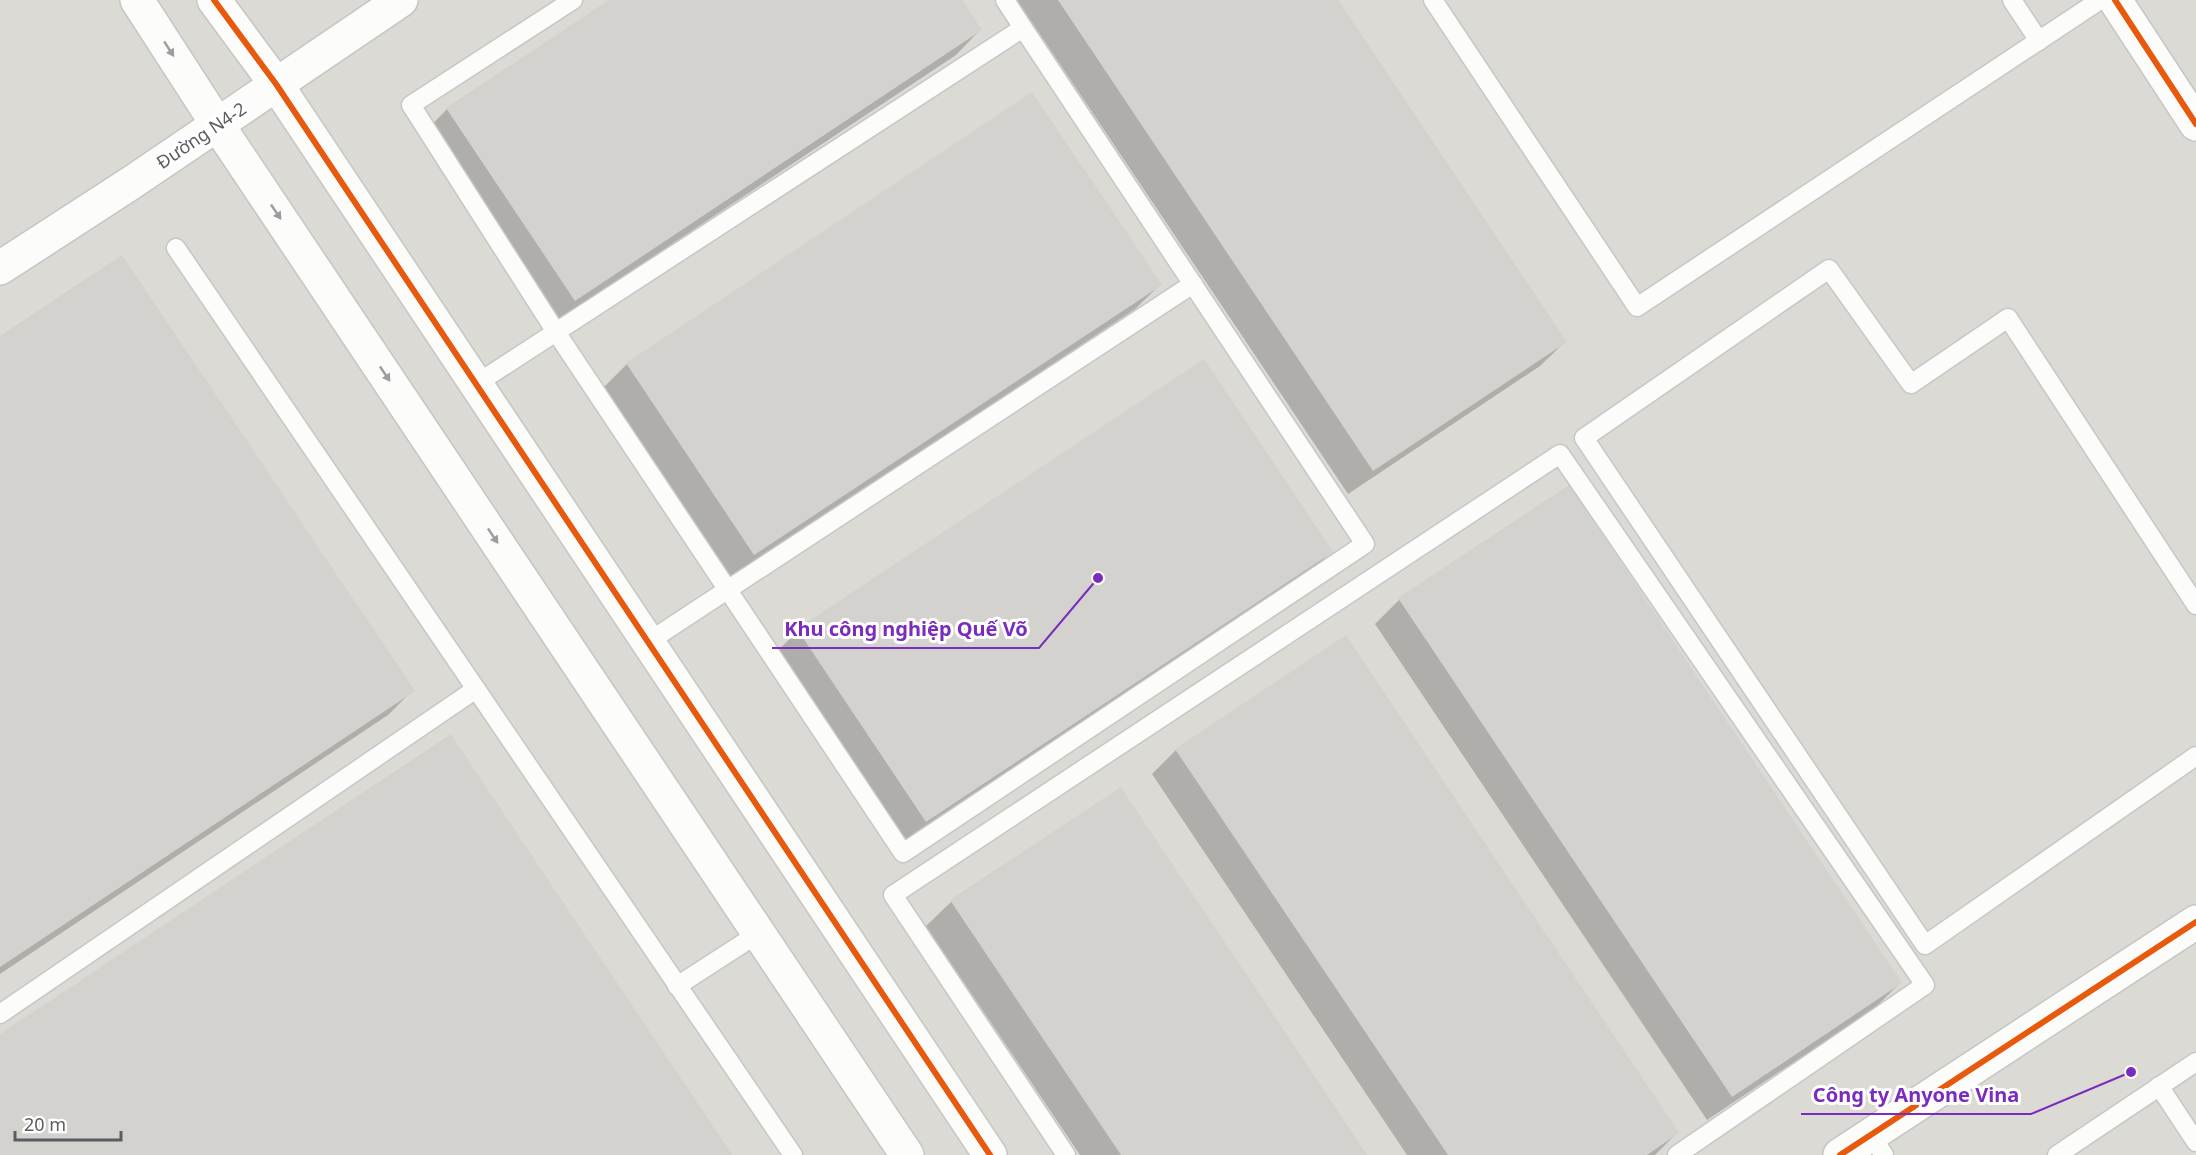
<svg xmlns="http://www.w3.org/2000/svg" width="2196" height="1155" font-family="'Noto Sans',sans-serif">
  <style>
    .industrial { fill: #dbdad5 }
    .shadow { fill: #0003 }
    .building { fill: #d3d2cf }
    .lines { fill: none; stroke-linecap: round; stroke-linejoin: round }
    .lane-casing { stroke: #c6c7c6; stroke-width: 21 }
    .secondary-casing { stroke: #c5c6c4; stroke-width: 36 }
    .lane { stroke: #fcfcfb; stroke-width: 18 }
    .secondary { stroke: #fcfcfb; stroke-width: 33 }
    .cycleway-casing { stroke: #fff; stroke-width: 10 }
    .cycleway { stroke: #e8590c; stroke-width: 6 }
    .oneway { fill: #9b9d9f }
    .labels { text-anchor: middle; dominant-baseline: central; stroke-width: 6; stroke-linejoin: round; paint-order: stroke }
    .street-label { font-size: 18px; fill: #5a5d61; stroke: #fff }
    .leader { fill: none; stroke: #7b2cbf; stroke-width: 2 }
    .callout-dot { fill: #7b2cbf; stroke: #fff; stroke-width: 2 }
    .callout-label { font-size: 20px; text-anchor: middle; font-weight: bold; fill: #7b2cbf; stroke: #fff; stroke-width: 6; stroke-linejoin: round; paint-order: stroke }
  </style>
  <rect width="100%" height="100%" fill="#eae9e4"/>
  <!-- industrial -->
  <rect class="industrial" x="0" y="0" width="2196" height="1155"/>
  <!-- shadow -->
  <g class="shadow">
    <polygon points="612,0 960,0 980,30 956,55 550,325 423,134 447,109"/>
    <polygon points="1017,0 1336,0 1565,342 1540,366 1348,494"/>
    <polygon points="1032,95 1160,285 1135,309 729,579 602,389 627,364"/>
    <polygon points="0,338 413,690 388,715 0,974"/>
    <polygon points="1203,361 1331,552 1306,576 901,846 773,655 798,631"/>
    <polygon points="1399,600 1900,983 1875,1008 1707,1120 1375,624"/>
    <polygon points="1176,750 1677,1133 1655,1155 1407,1155 1152,774"/>
    <polygon points="1120,789 1365,1155 1080,1155 926,926 951,902"/>
  </g>
  <!-- building -->
  <g class="building">
    <polygon points="609,0 962,0 982,30 575,301 446,108"/>
    <polygon points="1058,0 1338,0 1567,342 1373,471"/>
    <polygon points="1032,92 1162,285 754,555 626,363"/>
    <polygon points="122,255 415,691 0,967 0,336"/>
    <polygon points="1204,359 1333,552 926,822 797,629"/>
    <polygon points="1569,485 1902,983 1732,1097 1398,598"/>
    <polygon points="1346,635 1679,1133 1647,1155 1448,1155 1175,749"/>
    <polygon points="451,734 732,1155 0,1155 0,1034"/>
    <polygon points="1121,787 1367,1155 1121,1155 950,900"/>
  </g>
  <g class="lines">
    <!-- lane casing -->
    <g class="lane-casing">
      <g id="lane">
        <polyline points="1005,0 1023,28"/>
        <polyline points="1433,0 1637,307 2100,0"/>
        <polyline points="2012,0 2039,41"/>
        <polyline points="176,248 793,1155"/>
        <polyline points="476,384 1023,28 1365,544 903,853 556,332 411,105 573,0"/>
        <polyline points="2196,605 2008,318 1911,384 1829,269 1584,438 1925,945 2196,756"/>
        <polyline points="648,642 1193,284"/>
        <polyline points="677,986 759,933"/>
        <polyline points="0,1014 476,689"/>
        <polyline points="2159,1086 2196,1142"/>
        <polyline points="1870,1134 1884,1155"/>
        <polyline points="1066,1155 893,895 1560,454 1925,985 1677,1155"/>
        <polyline points="2057,1155 2196,1062"/>
      </g>
    </g>
    <!-- secondary casing -->
    <g class="secondary-casing">
      <g id="secondary">
        <polyline points="137,0 217,124 907,1155"/>
        <polyline points="214,0 276,84 990,1155"/>
        <polyline points="2115,0 2196,124"/>
        <polyline points="0,268 131,183 401,0"/>
        <polyline points="1840,1155 2196,922"/>
      </g>
    </g>
    <!-- lane -->
    <use href="#lane" class="lane"/>
    <!-- secondary -->
    <use href="#secondary" class="secondary"/>
    <!-- cycleway casing -->
    <g class="cycleway-casing">
      <g id="cycleway">
        <polyline points="214,0 276,84 990,1155"/>
        <polyline points="2115,0 2196,124"/>
        <polyline points="1840,1155 2196,922"/>
      </g>
    </g>
    <!-- cycleway -->
    <use href="#cycleway" class="cycleway"/>
  </g>
  <!-- one-way arrows -->
  <defs><path id="oneway-solid" d="M-6-.8H1V-3.2L6.5 0L1 3.2V.8H-6Z" transform="scale(1.5)"/></defs>
  <g class="oneway">
    <use href="#oneway-solid" transform="translate(169 49) rotate(57)"/>
    <use href="#oneway-solid" transform="translate(276 212) rotate(56)"/>
    <use href="#oneway-solid" transform="translate(385 374) rotate(56)"/>
    <use href="#oneway-solid" transform="translate(493 536) rotate(56)"/>
  </g>
  <g class="labels">
    <!-- street labels -->
    <g class="street-label">
      <text transform="translate(201 135) rotate(-34)">Đường N4-2</text>
    </g>
  </g>
  <!-- callouts -->
  <path class="leader" d="M1098 578L1039 648H772M2131 1072L2031 1114H1801"/>
  <g class="callout-dot">
    <circle cx="1098" cy="578" r="6"/>
    <circle cx="2131" cy="1072" r="6"/>
  </g>
  <g class="callout-label">
    <text x="906" y="636">Khu công nghiệp Quế Võ</text>
    <text x="1916" y="1102">Công ty Anyone Vina</text>
  </g>
  <!-- scale -->
  <path d="M15 1131v9h106v-9" fill="none" stroke="#5a5d61" stroke-width="3"/>
  <text x="24" y="1131" font-size="18" fill="#5a5d61" stroke="#ffffff" stroke-width="4.5" paint-order="stroke">20 m</text>
</svg>
